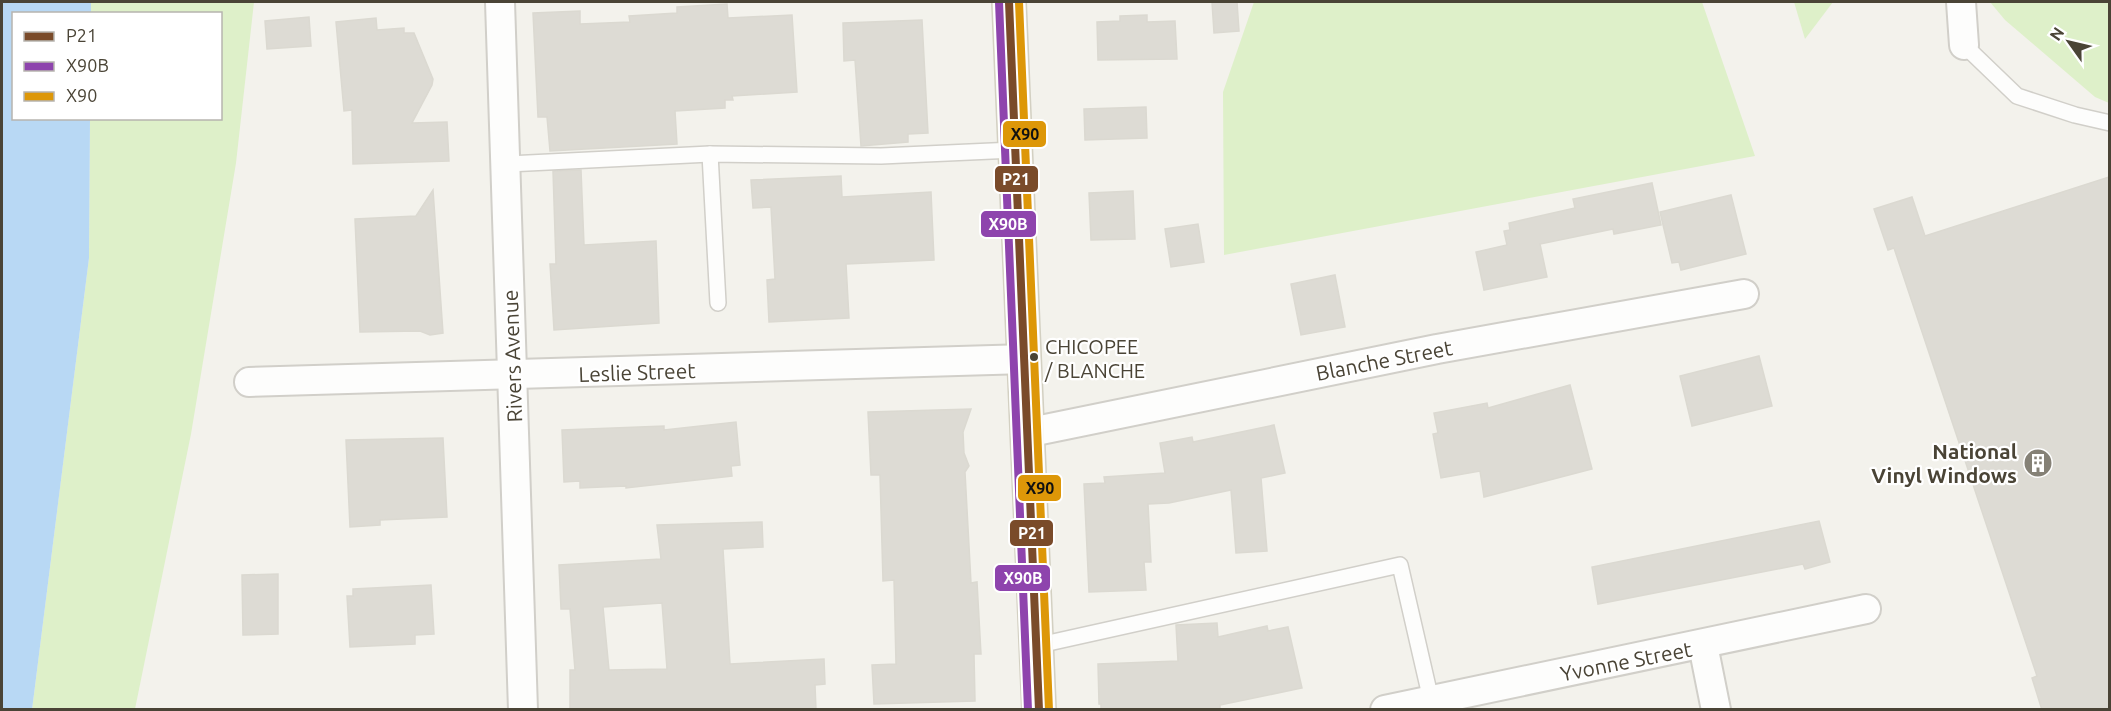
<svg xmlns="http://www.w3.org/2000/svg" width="2111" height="711" font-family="Ubuntu,sans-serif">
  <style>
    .green { fill: #def0c9 }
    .water { fill: #b8d8f4 }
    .building { fill: #dddbd4; stroke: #dbd9d1; stroke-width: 1.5; fill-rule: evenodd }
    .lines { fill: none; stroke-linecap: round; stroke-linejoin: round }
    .service-casing { stroke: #d1cfc9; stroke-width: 18 }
    .minor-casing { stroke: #d1cfc9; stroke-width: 32 }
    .secondary-casing { stroke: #d3d0c2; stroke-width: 36 }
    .service { stroke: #fdfdfc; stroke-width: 15 }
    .minor { stroke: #fdfdfc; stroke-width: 28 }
    .secondary { stroke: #f7f5ef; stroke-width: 33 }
    .bus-1-casing { stroke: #fff; stroke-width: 12 }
    .bus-2-casing { stroke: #fff; stroke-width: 12 }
    .bus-3-casing { stroke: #fff; stroke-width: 12 }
    .bus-1 { stroke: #7a4b2a; stroke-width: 8 }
    .bus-2 { stroke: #8e44ad; stroke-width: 8 }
    .bus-3 { stroke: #dd9708; stroke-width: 8 }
    .bus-dot { fill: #4a4436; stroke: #fff; stroke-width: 2 }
    .labels { text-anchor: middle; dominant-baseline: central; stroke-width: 4.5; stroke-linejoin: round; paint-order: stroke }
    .bus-label { font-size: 20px; fill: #4a4436; stroke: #fff; text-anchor: start }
    .street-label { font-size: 21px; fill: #4a4436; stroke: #fff }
    .poi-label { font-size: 21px; font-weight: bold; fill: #4a4436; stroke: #fff; text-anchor: end }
    .line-badge { stroke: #fff; stroke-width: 2 }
    .badge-label { font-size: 16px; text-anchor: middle; font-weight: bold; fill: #fff }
    .pale-badge-label { font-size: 16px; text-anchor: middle; font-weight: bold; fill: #111 }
  </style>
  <rect width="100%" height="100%" fill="#f3f2ec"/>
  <!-- green -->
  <g class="green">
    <polygon points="91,2 254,2 236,163 191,434 135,709 32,710 89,258 90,119 220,118 220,14 91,13"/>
    <polygon points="1254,2 1702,2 1755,156 1224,255 1223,92"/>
    <polygon points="1794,2 1833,2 1805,39"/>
    <polygon points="1990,2 2109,2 2109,103 2095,97 2005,20"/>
  </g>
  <!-- water -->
  <polygon class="water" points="2,2 91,2 91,13 14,14 14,118 90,119 89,258 32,710 2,709"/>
  <!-- building -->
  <g class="building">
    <polygon points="1212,2 1237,2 1239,31 1214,33"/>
    <polygon points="727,4 728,18 792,15 797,92 732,96 733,100 725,100 725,108 675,111 677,144 550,151 547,117 538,117 533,13 580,11 580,24 630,22 629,16 677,13 677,7"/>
    <polygon points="1147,15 1147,22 1175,21 1177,59 1098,60 1097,22 1120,21 1120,16"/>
    <polygon points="309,17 311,46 267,49 265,21"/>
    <polygon points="376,18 377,30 404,28 404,33 414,33 433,79 432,85 412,123 447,122 449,161 353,164 352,110 344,111 336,22"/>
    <polygon points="922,20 928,133 908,134 908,142 861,146 855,60 844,61 843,23"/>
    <polygon points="1146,107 1147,138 1085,140 1084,109"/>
    <polygon points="581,170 584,245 656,241 659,323 554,330 550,264 556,264 553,171"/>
    <polygon points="841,176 842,197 931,192 934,260 846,264 849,318 769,322 767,280 775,279 771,207 753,208 751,180"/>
    <polygon points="2109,177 2109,710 2042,710 2032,678 2037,676 1894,248 1888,250 1874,209 1912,197 1925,236"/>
    <polygon points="1652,183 1661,225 1614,234 1613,229 1540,244 1547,277 1484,290 1476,252 1507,245 1504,231 1510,230 1509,223 1575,208 1573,199"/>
    <polygon points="433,190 443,333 430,335 420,331 360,332 355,219 416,216"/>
    <polygon points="1133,191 1135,239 1091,240 1089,193"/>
    <polygon points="1731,195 1746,254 1681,270 1679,262 1672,263 1660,212"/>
    <polygon points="1198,224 1204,262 1171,267 1165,229"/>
    <polygon points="1335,275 1345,327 1301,335 1291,284"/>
    <polygon points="1759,356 1772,406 1692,426 1680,376"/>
    <polygon points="1570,385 1592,469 1484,497 1480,471 1441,478 1433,434 1438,433 1434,413 1487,403 1488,408"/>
    <polygon points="971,409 963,432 964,453 969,466 965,472 971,583 977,582 981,654 974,654 975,701 874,704 872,665 896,664 894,580 883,581 880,475 871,475 868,412"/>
    <polygon points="736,422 740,465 731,466 732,476 626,488 626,486 580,488 580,481 564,482 562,430 664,426 664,430"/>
    <polygon points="1274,425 1285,473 1261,478 1267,551 1236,553 1231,490 1169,503 1148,504 1151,562 1144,562 1146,590 1089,592 1084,484 1105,483 1104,477 1165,473 1160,443 1192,437 1193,442"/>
    <polygon points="443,438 447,517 380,520 380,525 350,527 346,440"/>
    <polygon points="1819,521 1830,562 1805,569 1803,564 1598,604 1592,567"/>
    <path d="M 762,522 L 763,547 L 723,549 L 730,664 L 824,659 L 825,684 L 815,685 L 816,710 L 570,710 L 570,670 L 575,670 L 570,609 L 561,609 L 559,565 L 661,559 L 657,525 ZM 662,603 L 667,669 L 609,670 L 603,607 Z"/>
    <polygon points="278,574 278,634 243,635 242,575"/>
    <polygon points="431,585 434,634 415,635 415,644 350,647 347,596 353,596 353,589"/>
    <polygon points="1217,623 1218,637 1267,626 1268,631 1288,627 1302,688 1220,705 1220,710 1101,710 1101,704 1099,704 1098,664 1178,661 1176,625"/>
  </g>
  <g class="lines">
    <!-- service casing -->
    <g class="service-casing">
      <g id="service">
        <polyline points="1964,45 2017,96 2075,115 2110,123"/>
        <polyline points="506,164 710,154"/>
        <polyline points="718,303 710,154 881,156 1014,150"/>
        <polyline points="1035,646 1400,565 1431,700"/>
      </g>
    </g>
    <!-- minor casing -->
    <g class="minor-casing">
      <g id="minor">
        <polyline points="500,2 523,710"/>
        <polyline points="1961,2 1964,45"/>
        <polyline points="249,382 1024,359"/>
        <polyline points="1026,433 1437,349 1744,294"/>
        <polyline points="1703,645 1716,710"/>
        <polyline points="1385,710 1866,609"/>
      </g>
    </g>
    <!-- secondary casing -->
    <g class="secondary-casing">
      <polyline id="secondary" points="1009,2 1039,710"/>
    </g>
    <!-- service -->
    <use href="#service" class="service"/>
    <!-- minor -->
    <use href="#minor" class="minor"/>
    <!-- secondary -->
    <use href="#secondary" class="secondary"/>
    <!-- bus-1 casing -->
    <g class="bus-1-casing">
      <polyline id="bus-1" points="1009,2 1039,710"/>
    </g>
    <!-- bus-2 casing -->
    <g class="bus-2-casing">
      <polyline id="bus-2" points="999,2 1028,710"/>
    </g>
    <!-- bus-3 casing -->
    <g class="bus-3-casing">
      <polyline id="bus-3" points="1019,2 1049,710"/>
    </g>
    <!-- bus-1 -->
    <use href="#bus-1" class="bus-1"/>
    <!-- bus-2 -->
    <use href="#bus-2" class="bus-2"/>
    <!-- bus-3 -->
    <use href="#bus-3" class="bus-3"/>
  </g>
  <!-- icons -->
  <defs>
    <g id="building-disc" transform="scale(1.5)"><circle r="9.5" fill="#858176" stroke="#fff"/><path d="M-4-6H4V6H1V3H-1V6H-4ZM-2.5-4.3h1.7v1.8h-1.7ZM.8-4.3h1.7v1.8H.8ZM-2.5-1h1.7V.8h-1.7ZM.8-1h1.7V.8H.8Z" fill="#fff"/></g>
  </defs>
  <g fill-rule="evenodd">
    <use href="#building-disc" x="2038" y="463"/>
  </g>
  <!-- markers -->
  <circle class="bus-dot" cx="1034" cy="357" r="5"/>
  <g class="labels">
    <!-- bus labels -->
    <g class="bus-label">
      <text x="1045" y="346">CHICOPEE<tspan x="1045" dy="24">/ BLANCHE</tspan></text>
    </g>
    <!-- street labels -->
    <g class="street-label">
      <text transform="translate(512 356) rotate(-92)">Rivers Avenue</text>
      <text transform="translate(1384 360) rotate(-11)">Blanche Street</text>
      <text transform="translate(637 372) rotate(-2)">Leslie Street</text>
      <text transform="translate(1626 661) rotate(-11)">Yvonne Street</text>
    </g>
    <!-- poi labels -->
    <g class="poi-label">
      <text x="2017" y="451">National<tspan x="2017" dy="24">Vinyl Windows</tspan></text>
    </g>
  </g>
  <g class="line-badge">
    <rect x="1002" y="120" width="45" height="28" rx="6" fill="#dd9708"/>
    <rect x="994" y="165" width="45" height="28" rx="6" fill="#7a4b2a"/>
    <rect x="980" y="210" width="57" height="28" rx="6" fill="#8e44ad"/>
    <rect x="1017" y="474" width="45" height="28" rx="6" fill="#dd9708"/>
    <rect x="1009" y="519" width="45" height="28" rx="6" fill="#7a4b2a"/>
    <rect x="994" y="564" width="57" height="28" rx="6" fill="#8e44ad"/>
  </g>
  <g class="badge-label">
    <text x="1016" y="185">P21</text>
    <text x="1008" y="230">X90B</text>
    <text x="1032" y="539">P21</text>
    <text x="1023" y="584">X90B</text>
  </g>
  <g class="pale-badge-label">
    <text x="1025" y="140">X90</text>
    <text x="1040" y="494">X90</text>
  </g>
  <!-- border -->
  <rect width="2111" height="711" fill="none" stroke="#4a4436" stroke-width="6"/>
  <!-- legend -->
  <rect x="12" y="12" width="210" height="108" fill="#ffffff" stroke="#b7b4af" stroke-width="1.5"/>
  <rect x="24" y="32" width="30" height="9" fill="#7a4b2a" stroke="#b7b4af" stroke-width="1.5"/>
  <text x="66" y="42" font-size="18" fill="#4a4436">P21</text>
  <rect x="24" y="62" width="30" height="9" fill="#8e44ad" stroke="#b7b4af" stroke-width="1.5"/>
  <text x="66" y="72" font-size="18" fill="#4a4436">X90B</text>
  <rect x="24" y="92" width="30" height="9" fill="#dd9708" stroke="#b7b4af" stroke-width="1.5"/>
  <text x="66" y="102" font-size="18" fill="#4a4436">X90</text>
  <!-- north arrow -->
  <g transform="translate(2069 42) rotate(304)" stroke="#ffffff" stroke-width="4.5" paint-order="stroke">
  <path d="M0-4.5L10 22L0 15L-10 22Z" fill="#4a4436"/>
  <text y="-9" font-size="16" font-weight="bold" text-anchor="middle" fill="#4a4436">N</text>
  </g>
</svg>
